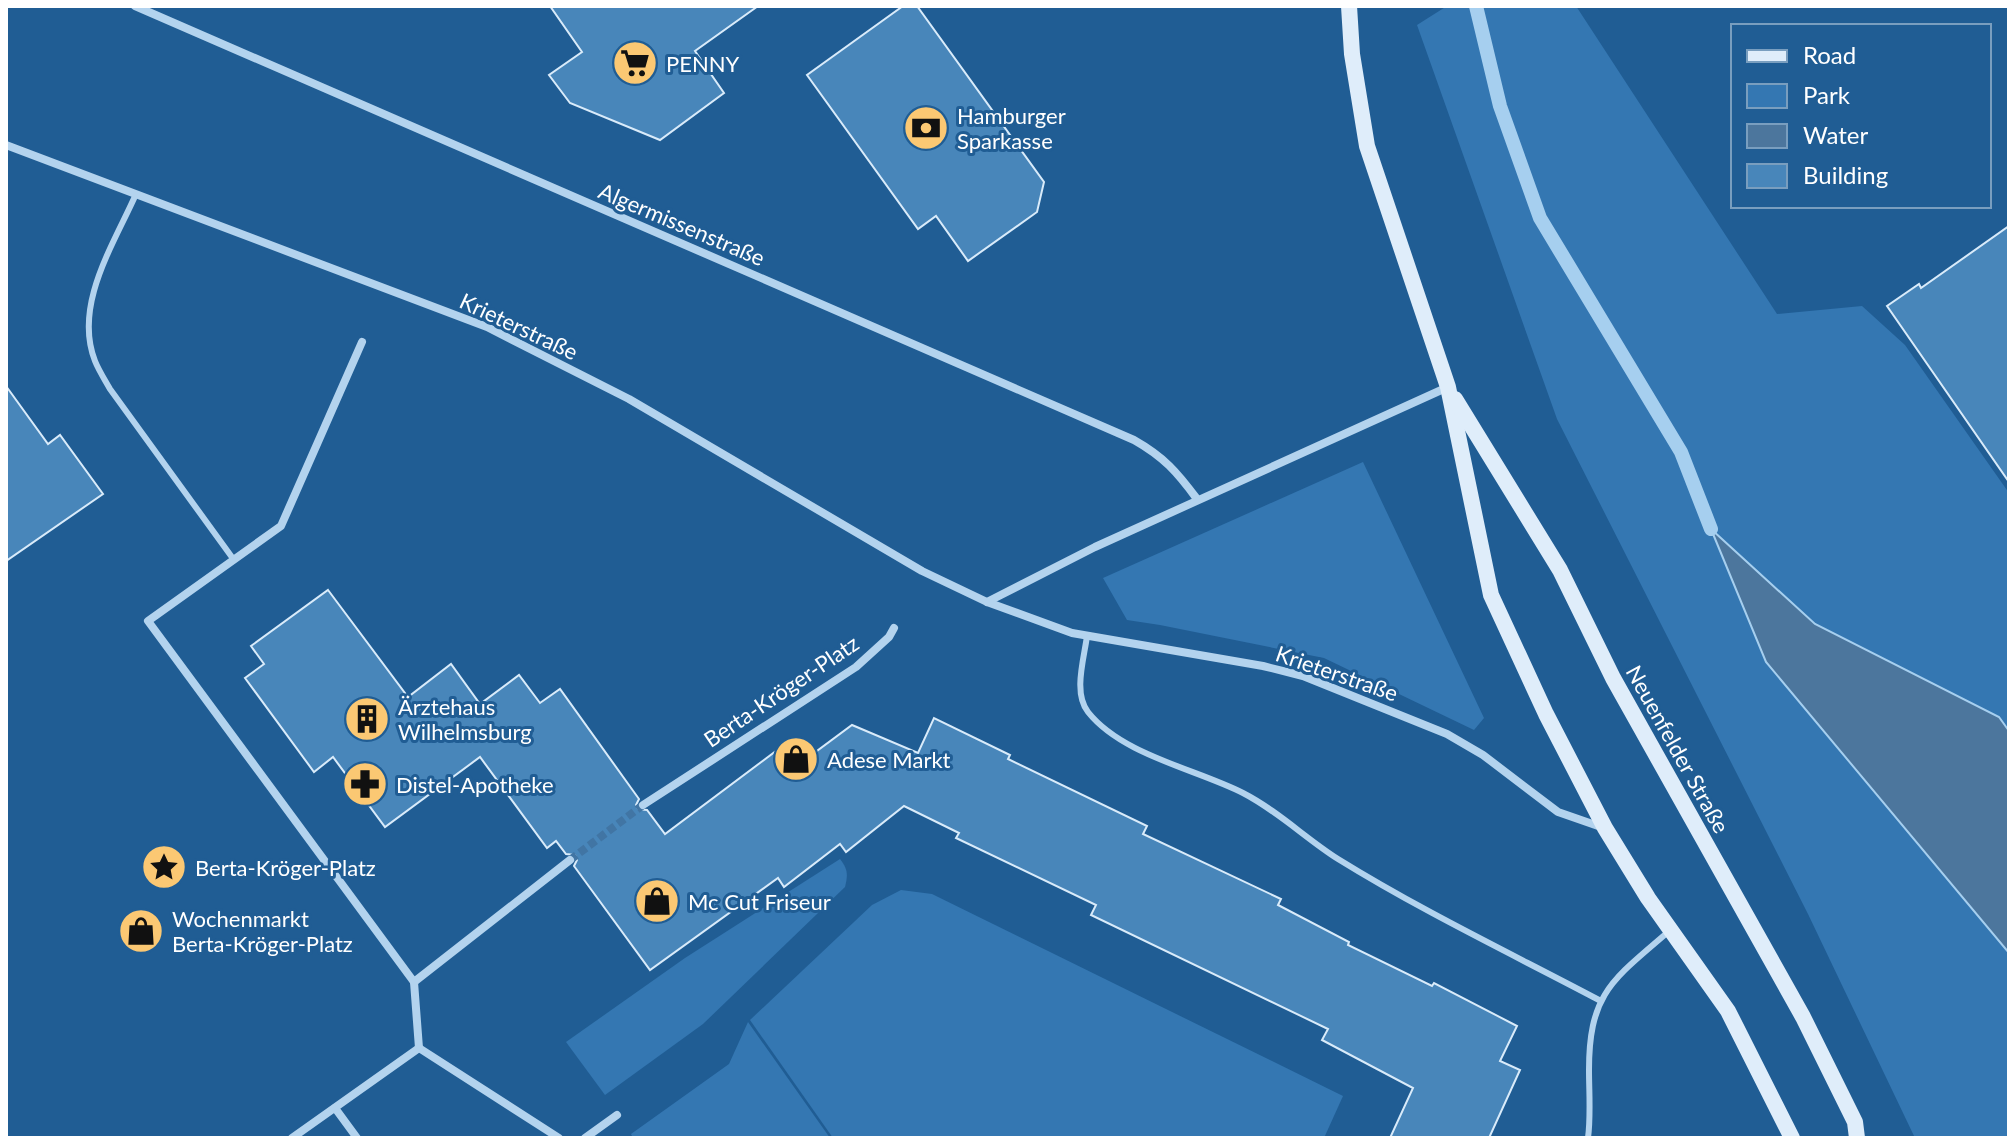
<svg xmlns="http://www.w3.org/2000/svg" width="2015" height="1144" font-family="Lato,sans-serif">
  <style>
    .green { fill: #3477b2 }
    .water { fill: #4c769d; stroke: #a6cfef; stroke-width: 2 }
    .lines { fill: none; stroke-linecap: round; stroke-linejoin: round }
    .stream { stroke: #a6cfef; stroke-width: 14 }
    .building { fill: #4886ba; stroke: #d9ebfa; stroke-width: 2 }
    .street-tunnel { stroke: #4175a4; stroke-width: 8; stroke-dasharray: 8 4; stroke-linecap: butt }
    .lane { stroke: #b3d3ee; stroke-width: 6 }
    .street { stroke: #b3d3ee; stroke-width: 8 }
    .secondary { stroke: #dfedfa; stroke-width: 16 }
    .labels { text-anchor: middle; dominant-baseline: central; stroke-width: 6; stroke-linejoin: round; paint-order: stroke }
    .poi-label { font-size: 22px; fill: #fff; stroke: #205d94; text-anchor: start }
    .street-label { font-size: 22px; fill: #fff; stroke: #205d94 }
  </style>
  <rect width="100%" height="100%" fill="#205d94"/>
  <!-- green -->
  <g class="green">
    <polygon points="1447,6 1576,6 1777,314 1862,306 1905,345 2009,493 2009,731 1999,717 1815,624 1713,531 1766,662 2009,953 2009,1138 1915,1138 1808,914 1557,419 1417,25"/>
    <polygon points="1363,462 1484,718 1474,730 1324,658 1160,625 1127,620 1103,578"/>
    <path d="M 840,859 C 848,869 848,875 845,887 L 703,1024 L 605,1095 L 566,1042 L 685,958 Z"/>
    <polygon points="901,890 932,894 1343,1096 1324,1138 833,1138 750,1020 872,905"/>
    <polygon points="748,1022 830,1138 633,1138 631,1134 729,1064"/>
  </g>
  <!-- water -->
  <polygon class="water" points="1711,529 1815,624 1999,717 2009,731 2009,953 1766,662"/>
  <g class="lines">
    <!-- stream -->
    <polyline class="stream" points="1476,6 1500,106 1540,218 1681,452 1711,529"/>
  </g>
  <!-- building -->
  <g class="building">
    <polygon points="550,6 758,6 695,51 724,93 660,140 570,103 549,75 582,52"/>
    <polygon points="903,6 917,6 1044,182 1037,212 968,261 936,216 918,229 807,75"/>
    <polygon points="2009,226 2009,482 1887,306 1919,284 1921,288"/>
    <polygon points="6,386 48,444 60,435 103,494 6,561"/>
    <polygon points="328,590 408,697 451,664 480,704 519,675 540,703 560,689 639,799 636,805 638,809 647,810 665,834 792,739 806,759 852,725 918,753 934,718 1010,755 1008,759 1147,826 1143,834 1281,899 1278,905 1349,942 1348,945 1432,986 1434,983 1517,1026 1500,1061 1520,1070 1489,1138 1390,1138 1413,1088 1322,1040 1328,1029 1091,915 1096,905 956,838 959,833 904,806 846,852 840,844 784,887 778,878 650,970 574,866 577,860 575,855 566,854 556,841 547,848 480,757 385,827 333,757 314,772 245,678 264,664 251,646"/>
  </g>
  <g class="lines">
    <!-- street-tunnel -->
    <polyline class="street-tunnel" points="570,860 643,805"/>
    <!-- lane -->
    <g class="lane">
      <path d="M 136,194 C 114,244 73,305 95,361 C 99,371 105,380 110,389 L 234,560"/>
      <path d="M 1087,636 C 1084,659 1073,693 1088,712 C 1122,755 1196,769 1243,793 C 1278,811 1305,838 1338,859 C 1422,911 1512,954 1599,1000"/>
      <path d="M 1588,1138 C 1591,1116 1589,1092 1589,1070 C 1589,992 1614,979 1668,932"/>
    </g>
    <!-- street -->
    <g class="street">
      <path d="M 135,6 L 1134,440 C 1164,457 1177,472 1197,499"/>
      <polyline points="6,145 487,327 629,399 922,571 987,602 1072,633 1263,666 1303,676 1447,734 1483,755 1558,812 1604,828"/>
      <polyline points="362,342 281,526 148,621 414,982 419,1048"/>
      <polyline points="987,602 1095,547 1448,387"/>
      <polyline points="643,805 856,667 889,637 894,628"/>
      <polyline points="414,982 570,860"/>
      <polyline points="419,1048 559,1138"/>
      <polyline points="335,1108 357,1138"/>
      <polyline points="292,1138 419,1048"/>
      <polyline points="585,1138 617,1115"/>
    </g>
    <!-- secondary -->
    <g class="secondary">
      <polyline points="1349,6 1352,54 1367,146 1448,387 1491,595 1546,714 1605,828 1648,898 1728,1011 1792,1138"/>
      <polyline points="1455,399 1560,570 1613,678 1803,1017 1855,1122 1857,1138"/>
    </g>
  </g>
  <!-- icons -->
  <defs>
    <g id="supermarket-disc" transform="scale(2.3)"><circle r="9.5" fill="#fbc873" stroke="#205d94"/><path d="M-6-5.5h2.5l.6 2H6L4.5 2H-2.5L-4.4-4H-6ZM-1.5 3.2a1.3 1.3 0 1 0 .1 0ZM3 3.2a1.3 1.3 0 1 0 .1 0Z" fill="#111"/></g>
    <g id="bank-disc" transform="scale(2.3)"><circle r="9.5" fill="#fbc873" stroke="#205d94"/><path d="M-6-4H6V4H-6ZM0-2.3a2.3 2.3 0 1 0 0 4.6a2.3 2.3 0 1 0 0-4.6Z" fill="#111"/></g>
    <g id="building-disc" transform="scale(2.3)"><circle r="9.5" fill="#fbc873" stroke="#205d94"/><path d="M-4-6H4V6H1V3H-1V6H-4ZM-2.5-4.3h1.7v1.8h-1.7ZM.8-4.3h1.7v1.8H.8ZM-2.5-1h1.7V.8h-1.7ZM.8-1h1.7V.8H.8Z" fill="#111"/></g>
    <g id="shop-disc" transform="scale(2.3)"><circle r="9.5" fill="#fbc873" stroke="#205d94"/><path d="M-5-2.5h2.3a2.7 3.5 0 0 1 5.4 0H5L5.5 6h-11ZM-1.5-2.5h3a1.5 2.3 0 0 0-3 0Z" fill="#111"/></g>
    <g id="pharmacy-disc" transform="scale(2.3)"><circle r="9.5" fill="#fbc873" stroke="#205d94"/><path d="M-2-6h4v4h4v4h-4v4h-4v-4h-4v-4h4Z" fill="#111"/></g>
    <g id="sight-disc" transform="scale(2.3)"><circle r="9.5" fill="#fbc873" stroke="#205d94"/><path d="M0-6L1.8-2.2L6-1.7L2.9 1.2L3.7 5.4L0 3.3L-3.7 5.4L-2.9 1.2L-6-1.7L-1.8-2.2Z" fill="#111"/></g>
  </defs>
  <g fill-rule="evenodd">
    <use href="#supermarket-disc" x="635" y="63"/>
    <use href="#bank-disc" x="926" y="128"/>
    <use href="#building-disc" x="367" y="719"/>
    <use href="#shop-disc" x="796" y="759"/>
    <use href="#pharmacy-disc" x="365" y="784"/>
    <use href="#sight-disc" x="164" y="867"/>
    <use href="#shop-disc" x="657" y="901"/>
    <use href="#shop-disc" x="141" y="931"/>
  </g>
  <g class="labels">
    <!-- poi labels -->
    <g class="poi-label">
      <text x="666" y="63">PENNY</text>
      <text x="957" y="115">Hamburger<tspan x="957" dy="25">Sparkasse</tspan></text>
      <text x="398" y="706">Ärztehaus<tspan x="398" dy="25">Wilhelmsburg</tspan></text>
      <text x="827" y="759">Adese Markt</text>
      <text x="396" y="784">Distel-Apotheke</text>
      <text x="195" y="867">Berta-Kröger-Platz</text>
      <text x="688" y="901">Mc Cut Friseur</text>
      <text x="172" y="918">Wochenmarkt<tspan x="172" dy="25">Berta-Kröger-Platz</tspan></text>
    </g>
    <!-- street labels -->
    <g class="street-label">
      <text transform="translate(682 224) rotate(23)">Algermissenstraße</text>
      <text transform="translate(519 326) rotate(25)">Krieterstraße</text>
      <text transform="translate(1337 673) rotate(19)">Krieterstraße</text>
      <text transform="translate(781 691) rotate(-34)">Berta-Kröger-Platz</text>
      <text transform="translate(1678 749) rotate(61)">Neuenfelder Straße</text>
    </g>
  </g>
  <!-- border -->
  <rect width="2015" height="1144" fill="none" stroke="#ffffff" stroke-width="16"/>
  <!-- legend -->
  <rect x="1731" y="24" width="260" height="184" fill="#205d94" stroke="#799ebf" stroke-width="2"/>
  <rect x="1747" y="50" width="40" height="12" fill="#dfedfa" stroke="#799ebf" stroke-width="2"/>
  <text x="1803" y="64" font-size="24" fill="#ffffff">Road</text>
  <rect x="1747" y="84" width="40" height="24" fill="#3477b2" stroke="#799ebf" stroke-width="2"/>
  <text x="1803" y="104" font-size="24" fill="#ffffff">Park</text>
  <rect x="1747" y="124" width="40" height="24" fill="#4c769d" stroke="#799ebf" stroke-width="2"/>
  <text x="1803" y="144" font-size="24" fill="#ffffff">Water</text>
  <rect x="1747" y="164" width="40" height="24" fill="#4886ba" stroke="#799ebf" stroke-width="2"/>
  <text x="1803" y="184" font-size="24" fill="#ffffff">Building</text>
</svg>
